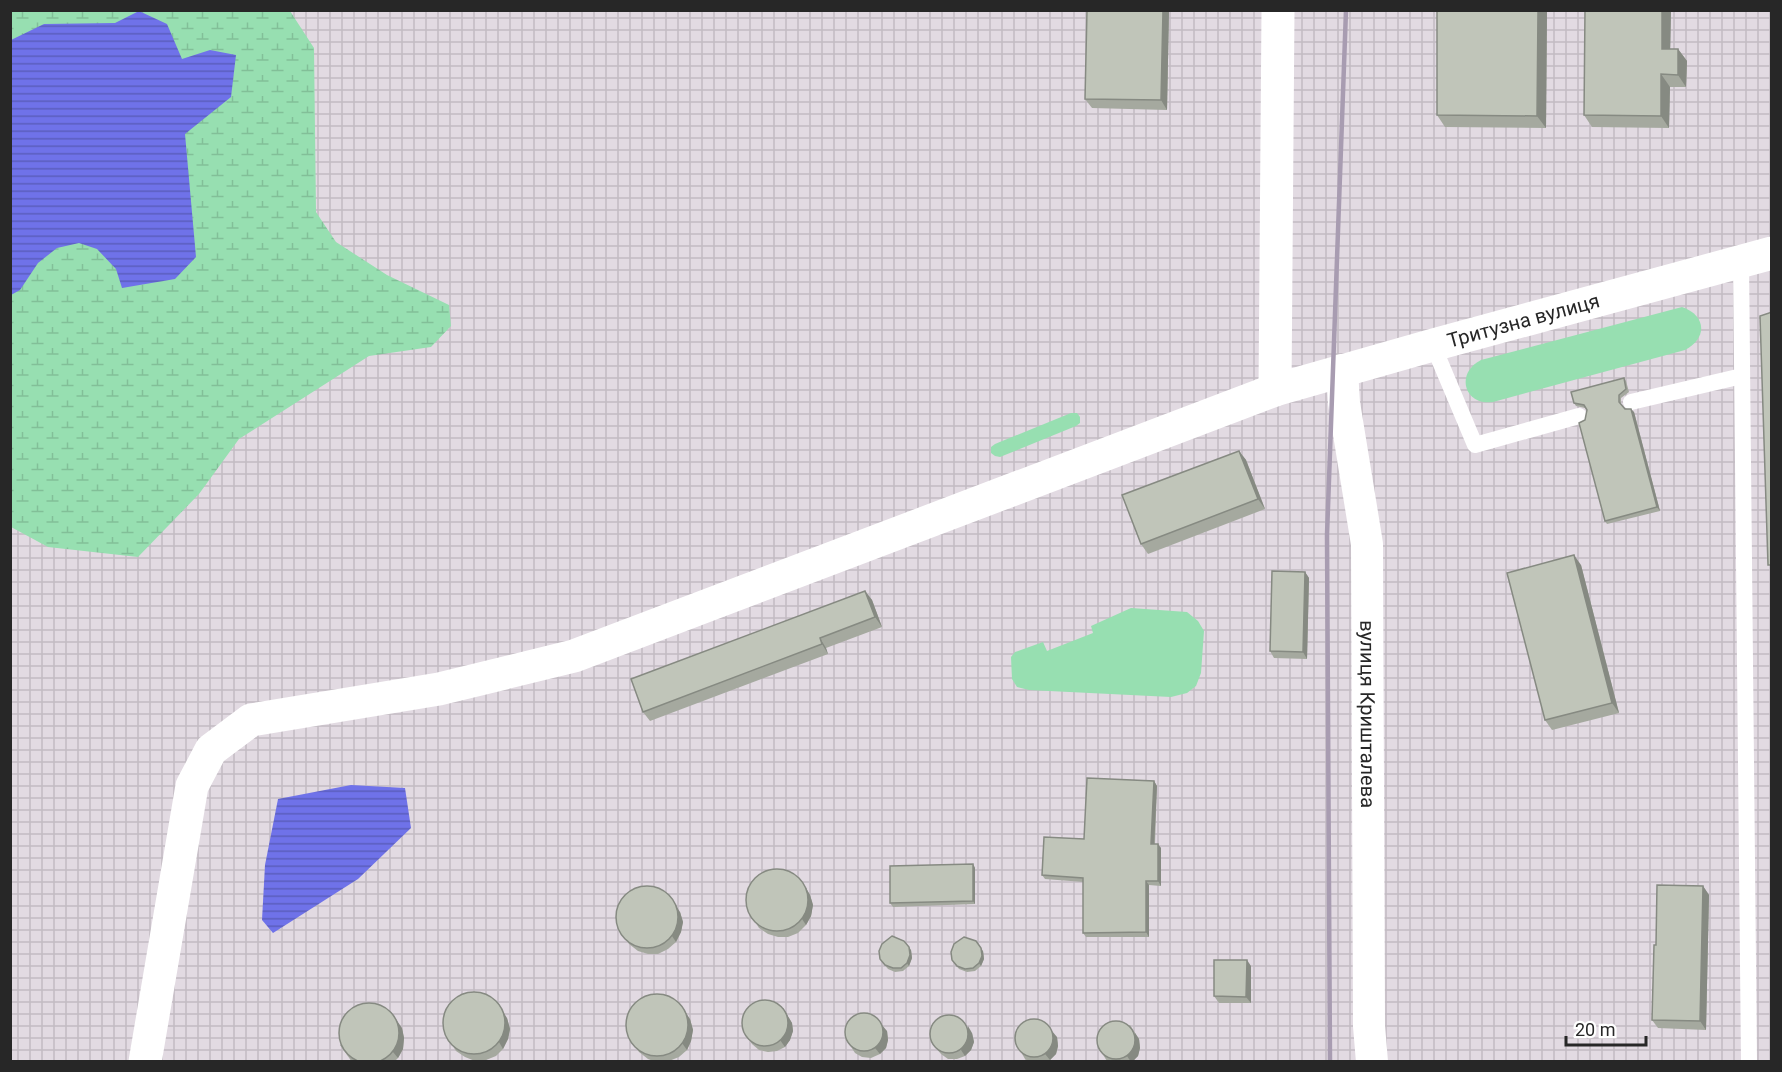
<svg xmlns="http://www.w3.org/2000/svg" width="1782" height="1072" font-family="Roboto,sans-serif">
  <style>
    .industrial { fill: url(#industrial-grid) }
    .grass { fill: #97dfb1 }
    .wetland { fill: url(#wetland-marsh) }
    .water { fill: url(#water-rules) }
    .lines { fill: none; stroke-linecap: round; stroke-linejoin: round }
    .service { stroke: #fff; stroke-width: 16 }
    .minor { stroke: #fff; stroke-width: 32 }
    .tertiary { stroke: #fff; stroke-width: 33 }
    .secondary { stroke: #fff; stroke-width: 33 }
    .rail { stroke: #a89cb1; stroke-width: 4.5 }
    .wall { fill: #a5a99f }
    .shaded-wall { fill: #868a82 }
    .building { fill: #c0c5b9; stroke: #868a82; stroke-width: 1.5 }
    .labels { text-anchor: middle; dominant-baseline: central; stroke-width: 5; stroke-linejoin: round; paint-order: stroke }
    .street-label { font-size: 20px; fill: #272727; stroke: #fff }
  </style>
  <defs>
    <pattern id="industrial-grid" width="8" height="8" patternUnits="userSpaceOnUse" patternTransform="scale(1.5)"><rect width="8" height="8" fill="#e2dae2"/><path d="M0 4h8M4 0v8" fill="none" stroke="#c2bbc2"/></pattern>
    <pattern id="wetland-marsh" width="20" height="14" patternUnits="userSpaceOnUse" patternTransform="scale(1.5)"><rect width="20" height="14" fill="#97dfb1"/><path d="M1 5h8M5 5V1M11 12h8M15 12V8" fill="none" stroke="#82bf98"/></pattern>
    <pattern id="water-rules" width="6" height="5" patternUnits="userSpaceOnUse" patternTransform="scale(1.5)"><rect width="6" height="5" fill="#6f72e9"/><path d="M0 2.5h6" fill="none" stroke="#5b5ebd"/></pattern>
  </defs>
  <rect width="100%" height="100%" fill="#e5e9d9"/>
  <!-- industrial -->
  <rect class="industrial" x="11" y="11" width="1760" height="1050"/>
  <!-- grass -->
  <g class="grass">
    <path d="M 1682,307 C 1706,315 1708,338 1685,350 L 1493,402 C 1464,406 1455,373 1481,360 Z"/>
    <polygon points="1071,413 1077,413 1080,417 1080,423 1076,426 1000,457 995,456 991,453 991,447 995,444"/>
    <polygon points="1131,608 1187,612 1198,621 1204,631 1201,673 1196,686 1187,693 1171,697 1029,690 1017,687 1012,679 1011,657 1015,652 1043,642 1047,651 1093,633 1091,626"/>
  </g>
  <!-- wetland -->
  <polygon class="wetland" points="10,11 290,11 314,48 316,212 336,242 387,275 449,305 451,326 431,347 369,356 239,439 199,494 138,557 48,547 11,527"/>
  <!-- water -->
  <g class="water">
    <polygon points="139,11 167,24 182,59 210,50 236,55 231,97 185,134 196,257 175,279 122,288 116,269 97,249 79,243 57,248 38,263 20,290 11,295 11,40 44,24 115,23"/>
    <polygon points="351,785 405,788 411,828 358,879 273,933 262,920 265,865 278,799"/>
  </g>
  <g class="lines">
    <!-- service -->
    <g class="service">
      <polyline points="1741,261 1749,1062"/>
      <polyline points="1433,345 1475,445 1579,416"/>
      <polyline points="1631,402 1742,376"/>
    </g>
    <!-- minor -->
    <path class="minor" id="s1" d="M 1342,370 L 1344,403 L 1367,544 L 1369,1026 L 1372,1062"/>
    <!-- tertiary -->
    <polyline class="tertiary" points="145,1062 192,786 211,750 251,720 439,689 574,656 1275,390"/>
    <!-- secondary -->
    <path class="secondary" id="s2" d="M 1278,10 L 1275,390 L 1433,345 L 1772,253"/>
    <!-- rail -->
    <polyline class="rail" points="1330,1062 1327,535 1346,10"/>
  </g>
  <!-- wall -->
  <g class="wall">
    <polygon points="1169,10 1167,110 1092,108 1085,99"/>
    <polygon points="1437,10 1547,10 1546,128 1445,127 1437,115"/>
    <polygon points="1585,10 1671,10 1670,49 1678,49 1687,61 1686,87 1670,87 1669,128 1592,127 1584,115"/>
    <polygon points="1624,378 1626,381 1629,392 1621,398 1621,404 1625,409 1634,412 1660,511 1607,524 1605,521 1585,420 1587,410 1585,408 1576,406 1574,403"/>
    <polygon points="1239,451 1246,460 1265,509 1148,554 1141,544"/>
    <polygon points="1581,565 1619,713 1552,730 1545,720"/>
    <polygon points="1305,572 1309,578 1307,659 1274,658 1270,651"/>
    <polygon points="865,591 872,600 882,627 826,648 828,654 650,721 643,712"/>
    <polygon points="1154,781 1157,786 1155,844 1161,848 1161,886 1149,885 1149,937 1086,937 1083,933 1083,882 1045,879 1042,875"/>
    <polygon points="973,864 975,868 975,904 893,907 890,903"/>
    <polygon points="800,879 810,895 813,905 811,916 806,925 798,933 788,937 778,937 768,934 759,928 749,912"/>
    <polygon points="1703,886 1709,895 1706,1030 1658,1028 1652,1020 1656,945"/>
    <polygon points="680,912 683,922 681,932 676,942 668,949 658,954 648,954 638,951 629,944 619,929"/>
    <polygon points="911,950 912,958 909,966 903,971 895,972 888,969 883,963"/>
    <polygon points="983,951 984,959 981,966 975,971 967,972 959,969 952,960"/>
    <polygon points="1251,966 1251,1003 1219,1003 1214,996"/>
    <polygon points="783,1008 792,1023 793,1031 790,1040 785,1047 777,1051 768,1052 759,1050 752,1044 748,1038"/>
    <polygon points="507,1018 510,1029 508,1039 503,1049 496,1056 486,1060 475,1061 465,1057 456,1051 446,1035"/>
    <polygon points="690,1019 693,1030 691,1041 687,1050 679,1057 669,1061 656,1062 648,1059 639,1052 629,1037"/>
    <polygon points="1130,1025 1139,1039 1140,1048 1138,1056 1132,1062 1107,1061 1098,1047"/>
    <polygon points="402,1028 404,1038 403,1049 398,1058 394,1062 352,1062 340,1045"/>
    <polygon points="887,1031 888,1040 886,1048 880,1054 871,1058 862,1057 855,1053 846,1039"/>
    <polygon points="972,1033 974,1042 971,1050 965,1056 957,1059 948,1059 941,1054 936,1048"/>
    <polygon points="1057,1037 1058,1046 1056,1054 1050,1060 1047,1062 1030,1062 1025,1059 1021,1052"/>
  </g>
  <!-- shaded-wall -->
  <g class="shaded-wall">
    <polygon points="1163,10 1169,10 1167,110 1161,100"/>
    <polygon points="1538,10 1547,10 1546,128 1537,116"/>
    <polygon points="1662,10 1671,10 1670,61 1662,49"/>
    <polygon points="1678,49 1687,61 1686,87 1678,75"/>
    <polygon points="1661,74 1670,87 1669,128 1661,116"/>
    <polygon points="1631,409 1634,412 1660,511 1657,507"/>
    <polygon points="1239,451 1246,460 1265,509 1258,499"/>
    <polygon points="1574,555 1581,565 1619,713 1612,703"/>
    <polygon points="1305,572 1309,578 1307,659 1303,652"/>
    <polygon points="865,591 872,600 882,627 875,617"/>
    <polygon points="820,638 826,648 828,654 822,644"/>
    <polygon points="1154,781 1157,786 1154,848 1151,844"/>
    <polygon points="1158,844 1161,848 1161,886 1158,881"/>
    <polygon points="973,864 975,868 975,904 973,901"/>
    <polygon points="1146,881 1149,885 1149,937 1146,932"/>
    <polygon points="1703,886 1709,895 1706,1030 1700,1021"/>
    <polygon points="806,888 810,895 813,905 811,916 806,925 802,919"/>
    <polygon points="670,896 680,912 683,922 681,932 676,942 672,936"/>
    <polygon points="909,947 911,950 912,958 909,966 907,963"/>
    <polygon points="981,948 983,951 984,959 981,966 979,963"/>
    <polygon points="1247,960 1251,966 1251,1003 1246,997"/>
    <polygon points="497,1002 507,1018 510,1029 508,1039 503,1049 499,1042"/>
    <polygon points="680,1004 690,1019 693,1030 691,1041 687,1050 682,1043"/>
    <polygon points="783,1008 792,1023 793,1031 790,1040 785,1047 780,1040"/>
    <polygon points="391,1012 402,1028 404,1038 403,1049 398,1058 393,1052"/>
    <polygon points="882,1025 887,1031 888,1040 886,1048 880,1054 875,1048"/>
    <polygon points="968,1026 972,1033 974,1042 971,1050 965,1056 961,1050"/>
    <polygon points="1052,1031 1057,1037 1058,1046 1056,1054 1050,1060 1045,1054"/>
    <polygon points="1135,1033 1139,1039 1140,1048 1138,1056 1132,1062 1131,1062 1127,1056"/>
  </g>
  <!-- building -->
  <g class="building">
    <polygon points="1087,10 1163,10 1161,100 1085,99"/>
    <polygon points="1437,10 1538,10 1537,116 1437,115"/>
    <polygon points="1585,10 1662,10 1662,49 1678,49 1678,75 1661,74 1661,116 1584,115"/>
    <polygon points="1772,312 1772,565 1768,565 1760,316"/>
    <polygon points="1624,378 1626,389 1619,395 1619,402 1625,409 1631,409 1657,507 1605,521 1579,423 1585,420 1587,410 1584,405 1574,403 1571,392"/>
    <polygon points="1239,451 1258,499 1141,544 1122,495"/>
    <polygon points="1574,555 1612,703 1545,720 1507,573"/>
    <polygon points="1272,571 1305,572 1303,652 1270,651"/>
    <polygon points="865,591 875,617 820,638 822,644 643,712 631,679"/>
    <polygon points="1087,778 1154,781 1151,844 1158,844 1158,881 1146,881 1146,932 1083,933 1083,878 1042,875 1044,837 1084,839"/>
    <polygon points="973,864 973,901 890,903 890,866"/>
    <circle cx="777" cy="900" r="31"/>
    <polygon points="1657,885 1703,886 1700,1021 1652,1020 1654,945 1656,945"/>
    <circle cx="647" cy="917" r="31"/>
    <polygon points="892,936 904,941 909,947 910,955 907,963 901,968 893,968 885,965 880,959 879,951 882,944"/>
    <polygon points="964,937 976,941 981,948 982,956 979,963 973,968 965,969 957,966 952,960 951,952 954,944"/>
    <polygon points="1214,960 1247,960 1246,997 1214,996"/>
    <circle cx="474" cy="1023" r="31"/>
    <circle cx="657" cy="1025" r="31"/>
    <circle cx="765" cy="1023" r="23"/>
    <circle cx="369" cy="1033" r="30"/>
    <circle cx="864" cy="1032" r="19"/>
    <circle cx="949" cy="1034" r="19"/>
    <circle cx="1034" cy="1038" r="19"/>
    <circle cx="1116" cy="1040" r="19"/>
  </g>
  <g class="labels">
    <!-- street labels -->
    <g class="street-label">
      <text stroke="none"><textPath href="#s2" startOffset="638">Тритузна вулиця</textPath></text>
      <text stroke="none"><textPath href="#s1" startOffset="346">вулиця Кришталева</textPath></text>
    </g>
  </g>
  <!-- border -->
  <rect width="1782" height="1072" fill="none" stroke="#272727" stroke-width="24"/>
  <!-- scale -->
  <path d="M1566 1036v9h80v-9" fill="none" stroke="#272727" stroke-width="3"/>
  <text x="1575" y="1036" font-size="18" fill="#272727" stroke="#ffffff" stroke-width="4.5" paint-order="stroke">20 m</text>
</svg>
